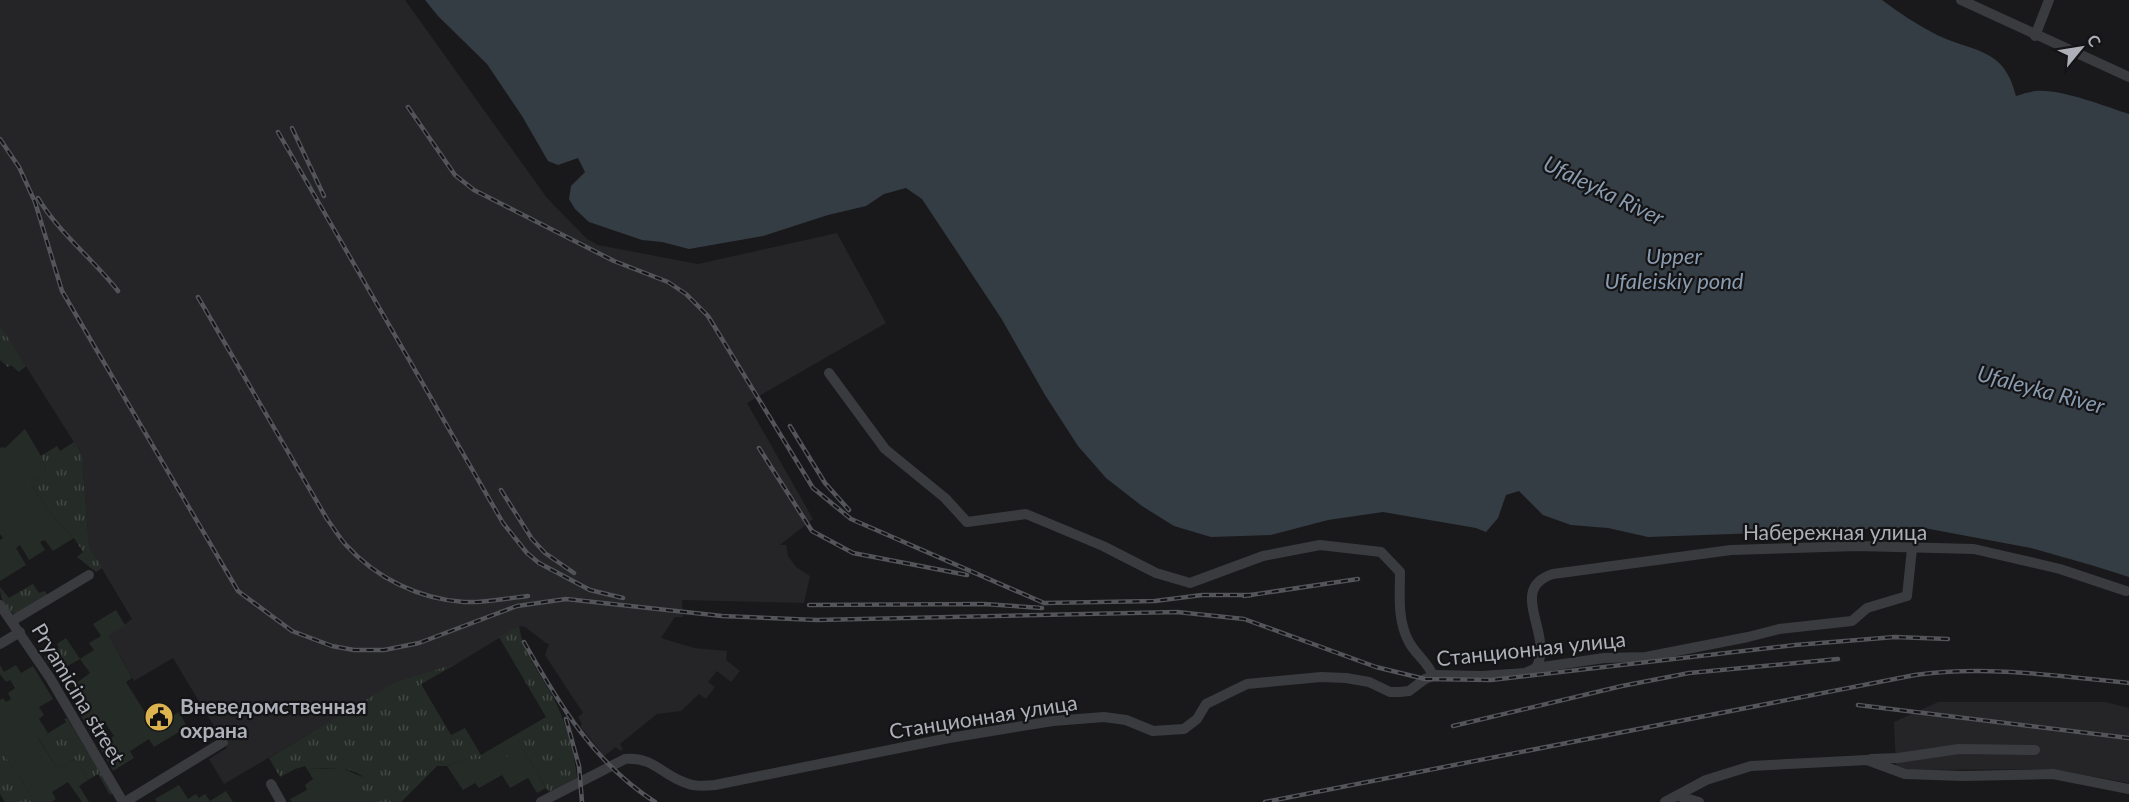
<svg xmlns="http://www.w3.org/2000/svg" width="2129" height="802" font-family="Lato,sans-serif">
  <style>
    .built { fill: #252528 }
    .grass { fill: url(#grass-tufts) }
    .garden { fill: #252c27 }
    .water { fill: #353d44 }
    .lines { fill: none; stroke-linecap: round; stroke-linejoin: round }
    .minor { stroke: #3a3b3f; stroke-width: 10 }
    .rail-casing { stroke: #54555a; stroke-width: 4.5 }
    .rail { stroke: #141416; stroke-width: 2; stroke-dasharray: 7; stroke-linecap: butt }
    .labels { text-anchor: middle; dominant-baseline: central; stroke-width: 4.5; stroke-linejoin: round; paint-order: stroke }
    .street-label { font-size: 21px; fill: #adb0b9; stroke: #141416 }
    .poi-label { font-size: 21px; font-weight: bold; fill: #adb0b9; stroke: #141416; text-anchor: start }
    .water-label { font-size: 22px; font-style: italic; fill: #899baf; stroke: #141416 }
  </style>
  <defs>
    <pattern id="grass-tufts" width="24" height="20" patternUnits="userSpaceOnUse" patternTransform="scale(1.5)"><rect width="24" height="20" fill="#252c27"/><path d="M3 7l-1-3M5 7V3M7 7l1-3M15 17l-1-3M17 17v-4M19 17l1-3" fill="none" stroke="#424844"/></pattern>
  </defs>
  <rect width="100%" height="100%" fill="#19191b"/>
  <!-- built -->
  <g class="built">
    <polygon points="0,0 405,0 547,198 587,239 598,245 698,264 837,233 886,323 747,403 813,519 780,545 786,545 788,556 796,567 810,576 804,603 682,600 683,617 675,617 661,638 694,648 727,651 726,660 740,671 731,682 717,671 708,682 715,687 706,699 699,694 681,711 657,714 620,744 623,749 620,751 616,747 604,756 580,726 582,724 578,717 583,713 545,655 549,644 546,643 525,627 519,626 458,663 396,683 224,784 209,759 227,748 173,658 134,681 109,636 132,619 89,547 82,455 0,325"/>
    <polygon points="1938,702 2105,702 2129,708 2129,783 2052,769 1910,770 1896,767 1894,722"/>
  </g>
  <!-- grass -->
  <g class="grass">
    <polygon points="0,325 26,366 19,372 11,365 8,367 0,360"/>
    <polygon points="74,442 82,455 89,547 102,568 96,572 77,557 83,552 74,538 53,516 31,484 46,471 41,456 57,446 60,451"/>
    <path d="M 33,584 L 39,593 L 45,591 L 48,596 L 16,615 C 5,610 0,598 0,587 L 9,598 Z"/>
    <path d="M 519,626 C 523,653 540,673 553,697 C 566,722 574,751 577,778 L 550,792 L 546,788 L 524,750 L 496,763 L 461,760 L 447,766 L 437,766 L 401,802 L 369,802 L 360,786 L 367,782 C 357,764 325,768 307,769 L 305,766 L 295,769 L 280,777 L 269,758 L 396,682 L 458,663 L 421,684 L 451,735 L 465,728 L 481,755 L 546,717 L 499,637 Z"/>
    <polygon points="66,638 80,659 55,673 44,657 59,648 57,644"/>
    <polygon points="67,718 113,793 110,795 98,774 88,780 75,759 58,769 39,739 66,722 64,719"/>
    <polygon points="0,748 36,802 5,802 0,794"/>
  </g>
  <!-- garden -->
  <g class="garden">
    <polygon points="25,429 41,456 46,471 31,484 53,516 74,538 53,551 45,540 40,542 45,550 29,560 20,545 16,548 26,565 0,581 0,540 3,538 0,534 0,449 2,447 5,448"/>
    <polygon points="116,610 125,625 109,636 132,678 126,682 154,727 179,712 187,727 154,747 149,739 130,751 134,758 113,771 99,745 114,736 104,721 90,730 73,704 83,697 75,684 90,673 80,659 94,650 89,643 101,636 93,624"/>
    <polygon points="0,665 4,672 16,665 21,673 33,666 53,699 39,707 44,715 39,719 48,733 39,740 58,769 75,759 88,780 79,786 89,802 82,802 68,782 52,792 56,799 51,802 36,802 0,748 0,700 3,698 6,702 11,699 8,693 15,688 10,680 6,682 0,674"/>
    <polygon points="524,750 546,788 537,793 528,778 510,788 502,775 479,788 475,783 463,790 447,766 461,760 494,758 496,763 517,751"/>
    <polygon points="342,768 365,778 368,782 361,786 369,802 292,802 290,799 307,790 305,785 313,779 307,769"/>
    <polygon points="179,785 188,799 196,794 199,798 205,794 210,801 226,791 233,802 157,802 155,799"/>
  </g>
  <!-- water -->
  <path class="water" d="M 425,0 L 1882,0 C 1899,13 1918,25 1937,35 C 1975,53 2004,47 2016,96 C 2022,94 2029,92 2035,91 C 2059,88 2105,106 2129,114 L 2129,577 L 2091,565 L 2031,548 L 1919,527 L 1648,537 L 1608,528 L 1571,525 L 1543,515 L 1519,491 L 1506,495 L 1498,518 L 1486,532 L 1476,528 L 1383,512 L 1328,520 L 1271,535 L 1211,537 L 1174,526 L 1142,506 L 1106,478 L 1078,446 L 1045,395 L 1001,318 L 922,199 L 906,188 L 884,194 L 866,206 L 828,215 L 763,236 L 689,249 L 662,242 L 642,240 L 589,222 L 575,209 L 569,199 L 571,186 L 585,172 L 578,158 L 558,165 L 548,161 L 522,116 L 487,64 L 438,16 Z"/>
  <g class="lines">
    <!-- minor -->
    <g class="minor">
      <polyline points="1961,0 2129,77"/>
      <polyline points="2035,36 2049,0"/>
      <path d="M 829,373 L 885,449 L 945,498 L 967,522 L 1026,514 L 1103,546 L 1156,573 L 1190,583 L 1263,556 L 1320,545 L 1381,552 L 1400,572 C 1400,595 1397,620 1409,642 C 1416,655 1428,662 1433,676"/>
      <polyline points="0,605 50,678 123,802"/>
      <polyline points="12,621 89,575"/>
      <polyline points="0,644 20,632"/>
      <path d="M 1536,668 C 1555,635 1506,589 1553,574 L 1731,550 L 1857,546 L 1974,549 L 2060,569 L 2126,591"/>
      <polyline points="1871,759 1898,758 1959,749 2035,750"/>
      <polyline points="271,784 281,802"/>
      <polyline points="1678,796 1699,802"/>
      <polyline points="125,802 223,742"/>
      <path d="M 541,802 L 625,759 C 655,757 661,775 686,783 C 695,787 706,786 715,785 L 949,738 L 1053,721 L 1104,717 L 1126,720 L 1153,731 L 1184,729 L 1197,719 L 1206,704 L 1247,684 L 1321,677 L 1346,678 L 1369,682 L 1390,692 L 1400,692 L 1409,691 L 1425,679 L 1436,675 L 1482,676 L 1525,673 L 1536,668 L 1604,658 L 1646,657 L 1748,637 L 1779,629 L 1852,621 L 1867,608 L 1907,596 L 1912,549"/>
      <polyline points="1665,802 1706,780 1751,766 1867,760 1905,774 1963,776 2053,774 2129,789"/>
    </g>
    <!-- rail casing -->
    <g class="rail-casing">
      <g id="rail">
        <polyline points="408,107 455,175 474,190 614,261 668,282 686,294 708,316 813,488 851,519 1044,603 1155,601 1202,595 1252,595"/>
        <polyline points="292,128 324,196"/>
        <polyline points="278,132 503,523 527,553 539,563 590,590 623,598"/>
        <polyline points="0,139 19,167 35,202 62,291 238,591 292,631 332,646 354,650 384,650 419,643 517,606 566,599 722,616 817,620 1177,612 1244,619 1376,667 1425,679 1491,680 1795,645 1895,637 1948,639"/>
        <path d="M 38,198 C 59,233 93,259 118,291"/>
        <path d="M 198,297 L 327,519 C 333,527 339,537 346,545 C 376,578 419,599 464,602 C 485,603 508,598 528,596"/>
        <polyline points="790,426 825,483 849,510"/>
        <polyline points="759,448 812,531 853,553 967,575"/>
        <polyline points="501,490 532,539 545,553 574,573"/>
        <polyline points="1244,596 1358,579"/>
        <polyline points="809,605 984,604 1042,608"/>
        <path d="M 524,642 C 559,704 594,763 655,802"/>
        <polyline points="1858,705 2129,738"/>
        <polyline points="566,719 579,766 582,802"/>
        <polyline points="1453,726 1622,686 1689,673 1838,659"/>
        <path d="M 1265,802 L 1915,675 C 1986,665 2058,676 2129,683"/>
      </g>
    </g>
    <!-- rail -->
    <use href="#rail" class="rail"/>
  </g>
  <!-- icons -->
  <defs>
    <g id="civic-disc" transform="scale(1.5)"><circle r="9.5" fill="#dcb34f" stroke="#141416"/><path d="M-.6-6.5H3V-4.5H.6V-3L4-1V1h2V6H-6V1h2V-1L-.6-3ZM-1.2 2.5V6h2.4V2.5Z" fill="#111"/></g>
  </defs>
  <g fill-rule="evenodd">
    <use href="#civic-disc" x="159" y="717"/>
  </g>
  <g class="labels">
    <!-- street labels -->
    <g class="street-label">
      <text x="1835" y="531">Набережная улица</text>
      <text transform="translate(1531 648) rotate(-6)">Станционная улица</text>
      <text transform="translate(79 693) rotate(59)">Pryamicina street</text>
      <text transform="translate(983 716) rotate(-9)">Станционная улица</text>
    </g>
    <!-- poi labels -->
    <g class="poi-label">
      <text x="180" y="705">Вневедомственная<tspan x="180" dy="24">охрана</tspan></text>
    </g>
    <!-- water labels -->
    <g class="water-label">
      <text transform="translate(1604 190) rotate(26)">Ufaleyka River</text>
      <text x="1674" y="255">Upper<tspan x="1674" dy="25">Ufaleiskiy pond</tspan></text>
      <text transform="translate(2041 389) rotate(15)">Ufaleyka River</text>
    </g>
  </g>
  <!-- north arrow -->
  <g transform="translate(2081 48) rotate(60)" stroke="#141416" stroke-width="4.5" paint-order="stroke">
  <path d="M0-4.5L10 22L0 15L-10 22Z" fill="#adb0b9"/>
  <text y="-9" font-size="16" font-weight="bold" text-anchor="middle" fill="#adb0b9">С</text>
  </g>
</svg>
